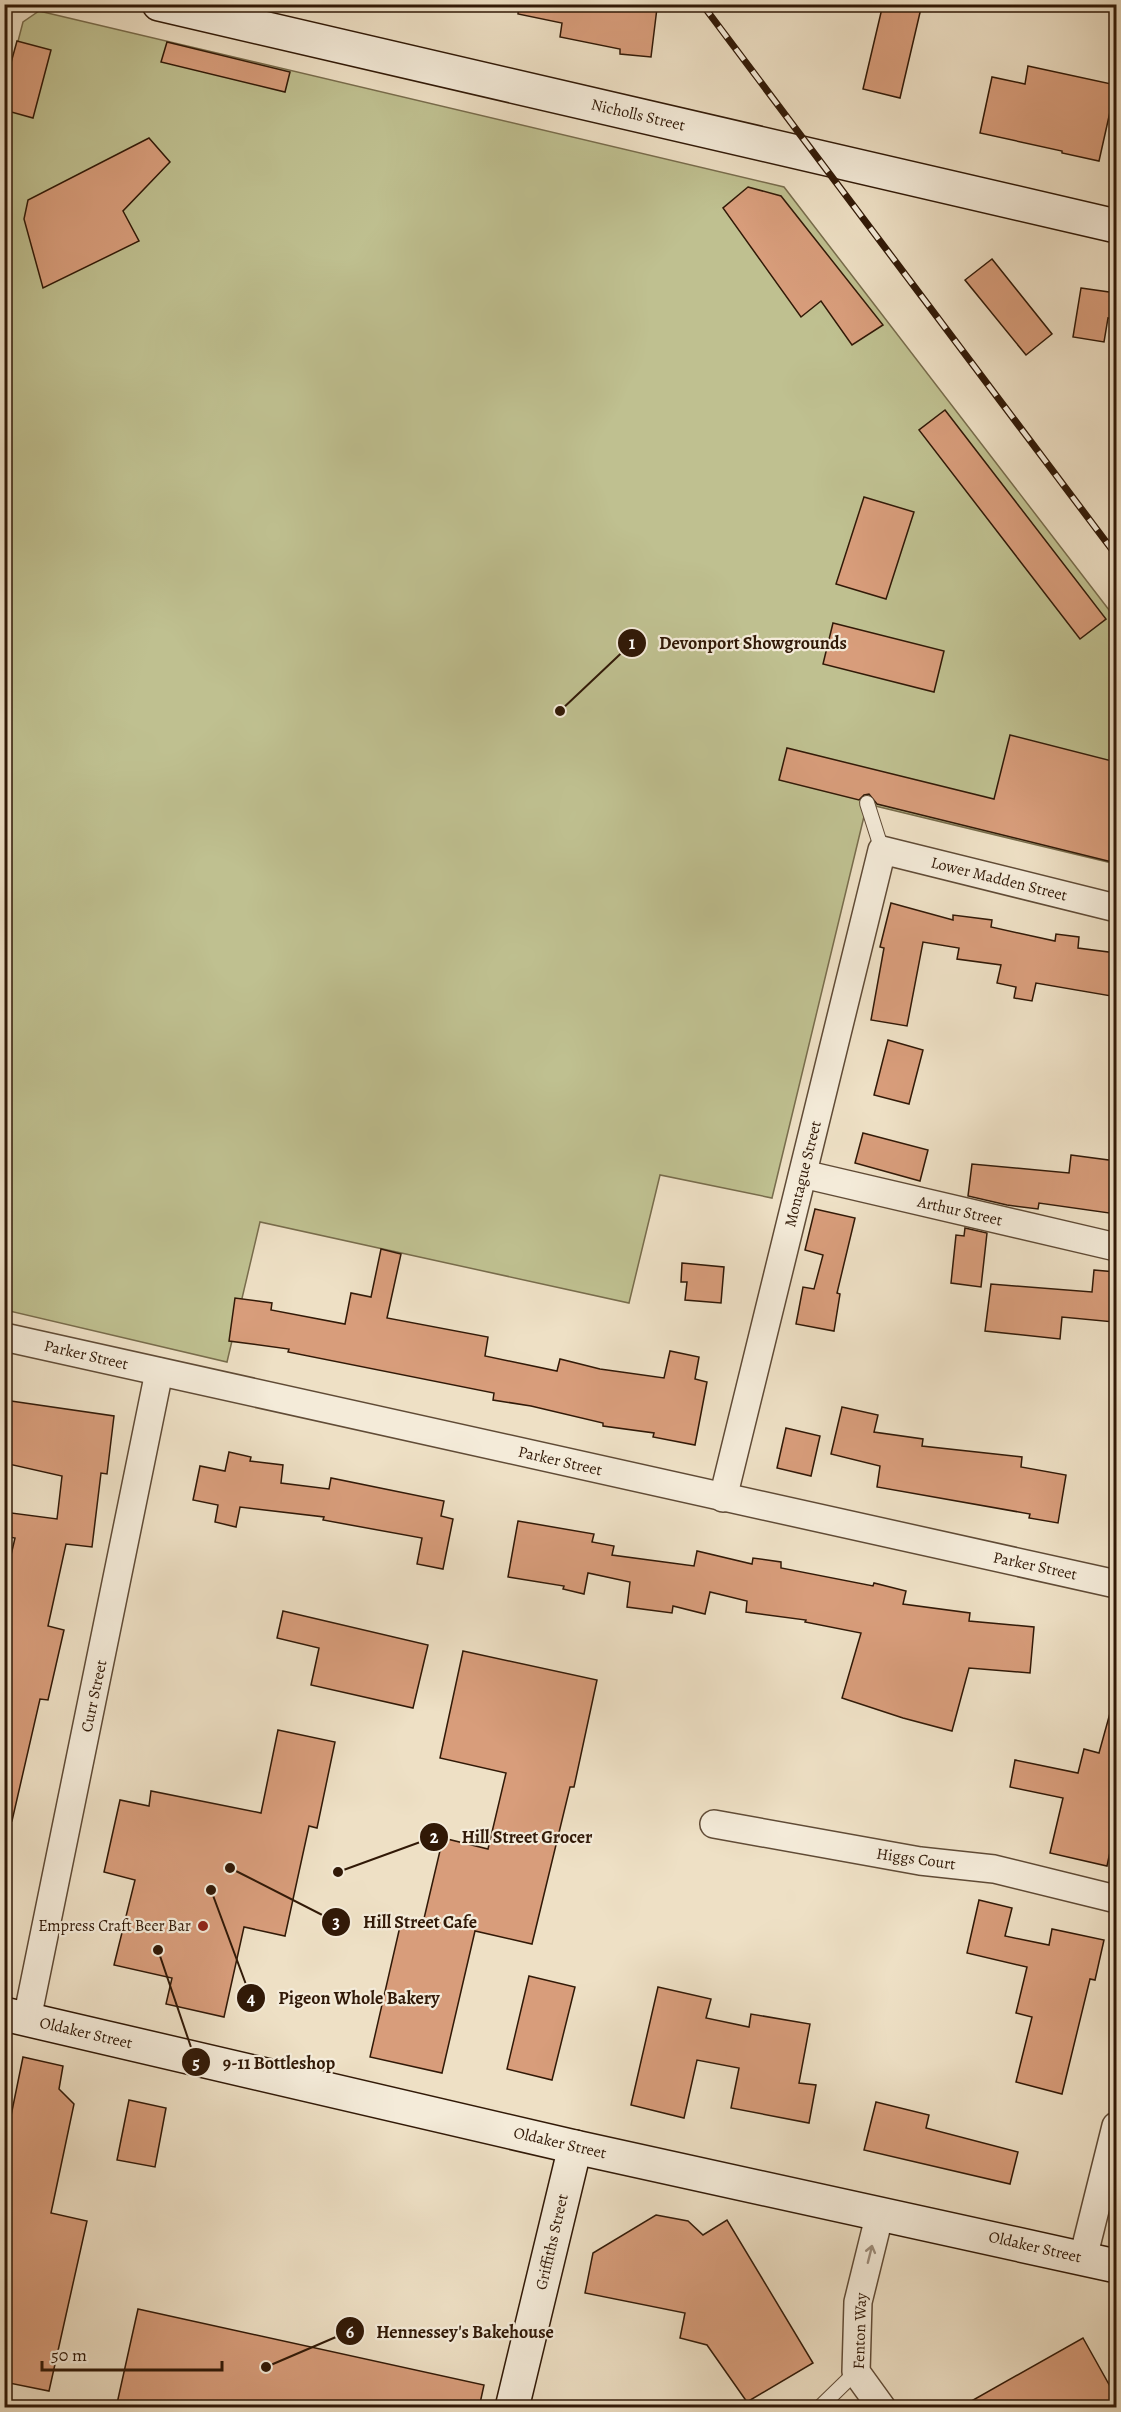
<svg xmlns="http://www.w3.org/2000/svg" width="1121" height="2412" font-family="Alegreya,serif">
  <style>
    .green { fill: #bfc090; stroke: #786c4c; stroke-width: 1.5 }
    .building { fill: #d89d7b; stroke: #311907; stroke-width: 1.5 }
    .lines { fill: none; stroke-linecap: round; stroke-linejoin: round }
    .lane-casing { stroke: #604b36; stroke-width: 16 }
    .street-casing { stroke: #604b36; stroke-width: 30 }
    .secondary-casing { stroke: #311907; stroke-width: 36 }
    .lane { stroke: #f4ebd9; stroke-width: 14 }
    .street { stroke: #f4ebd9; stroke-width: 27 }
    .secondary { stroke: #f4ebd9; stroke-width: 33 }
    .rail-casing { stroke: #311907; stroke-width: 7 }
    .rail { stroke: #f4ebd9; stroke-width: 4.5; stroke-dasharray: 14; stroke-linecap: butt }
    .oneway { stroke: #9c8c7a }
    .poi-dot { fill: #8f2418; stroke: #f4ebd9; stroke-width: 2 }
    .labels { text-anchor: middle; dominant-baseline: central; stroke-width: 4.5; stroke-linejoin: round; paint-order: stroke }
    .street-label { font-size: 16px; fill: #311907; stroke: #f4ebd9 }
    .poi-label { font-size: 16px; fill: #311907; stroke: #f4ebd9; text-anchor: end }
    .leader { fill: none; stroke: #311907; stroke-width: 2 }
    .callout-dot { fill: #311907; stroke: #f4ebd9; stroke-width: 2 }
    .mark-label { font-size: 18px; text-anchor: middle; font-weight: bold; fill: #fff }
    .callout-label { font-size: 18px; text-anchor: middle; font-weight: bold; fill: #311907; stroke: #f4ebd9; stroke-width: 4.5; stroke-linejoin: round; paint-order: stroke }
  </style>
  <rect width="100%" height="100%" fill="#eee0c5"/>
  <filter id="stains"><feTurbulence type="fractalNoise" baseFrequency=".00333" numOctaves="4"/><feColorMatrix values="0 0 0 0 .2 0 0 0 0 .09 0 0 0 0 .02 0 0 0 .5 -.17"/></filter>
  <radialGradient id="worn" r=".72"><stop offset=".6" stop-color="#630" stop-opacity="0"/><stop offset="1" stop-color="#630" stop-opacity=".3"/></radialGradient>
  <!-- green -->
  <polygon class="green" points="39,11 784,187 1116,619 1116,864 867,804 772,1198 660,1175 629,1303 260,1222 227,1362 5,1310 4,95 23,22"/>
  <!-- building -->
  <g class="building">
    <polygon points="519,4 621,4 657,8 651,57 620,54 620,49 560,37 562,23 518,14"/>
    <polygon points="883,4 922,4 900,98 863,89"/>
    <polygon points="17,41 51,50 33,118 4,110 4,88"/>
    <polygon points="167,42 290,72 285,92 161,62"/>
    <polygon points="1028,66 1116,85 1099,161 1062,153 1062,151 980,133 992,77 1025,84"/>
    <polygon points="149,138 170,162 123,211 139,241 43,288 24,219 28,200"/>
    <polygon points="748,187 781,196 883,325 852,345 821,301 801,317 723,208"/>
    <polygon points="992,259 1052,334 1026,355 965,280"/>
    <polygon points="1081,288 1116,293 1116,320 1108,318 1104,342 1073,337"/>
    <polygon points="945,410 1106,619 1080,639 919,430"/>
    <polygon points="864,497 914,512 886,599 836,584"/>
    <polygon points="833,623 944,651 934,692 823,664"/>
    <polygon points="1010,735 1116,762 1116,863 877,804 869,794 864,795 859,800 779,780 787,748 994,799"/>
    <polygon points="891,903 953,920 953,915 992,920 991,927 1055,941 1056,934 1079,937 1078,948 1116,953 1111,996 1036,983 1032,1001 1014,998 1016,987 997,983 1001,965 957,959 959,948 923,942 907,1026 871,1020 884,948 880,947"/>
    <polygon points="888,1040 923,1050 909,1104 874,1095"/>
    <polygon points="863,1133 928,1150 920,1181 855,1163"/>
    <polygon points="1071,1155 1116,1161 1116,1214 1039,1203 1038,1209 1007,1205 968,1196 972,1164 1069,1173"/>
    <polygon points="815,1209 855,1218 837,1293 840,1294 834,1331 796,1324 803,1287 814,1289 823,1255 805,1250"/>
    <polygon points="965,1228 987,1233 981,1287 951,1283 956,1235 964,1236"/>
    <polygon points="381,1249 401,1254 387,1318 488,1337 485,1356 557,1371 560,1359 600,1369 664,1378 670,1351 699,1357 695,1379 707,1382 695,1445 653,1437 654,1433 603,1426 603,1423 531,1406 493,1400 494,1393 288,1352 289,1349 229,1341 235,1298 272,1303 271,1310 345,1324 351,1293 371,1297"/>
    <polygon points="682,1263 724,1267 721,1303 685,1300 687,1282 681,1282"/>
    <polygon points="1094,1270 1116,1272 1114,1322 1062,1317 1060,1339 985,1331 991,1284 1092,1292"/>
    <polygon points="4,1400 114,1416 107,1474 101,1473 92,1547 66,1544 48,1626 64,1630 48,1700 40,1699 12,1821 4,1820 4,1585 15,1538 4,1536 4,1512 57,1519 62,1476 4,1463"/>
    <polygon points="842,1407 878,1415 874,1432 923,1439 922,1446 1022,1457 1021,1467 1066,1475 1058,1523 1029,1518 1030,1514 877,1487 880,1466 831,1454"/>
    <polygon points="786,1428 820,1436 811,1476 777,1468"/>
    <polygon points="229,1452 251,1457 250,1461 283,1465 281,1483 329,1489 331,1478 444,1501 441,1516 453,1519 443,1569 417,1564 422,1538 323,1520 324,1517 240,1507 236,1527 215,1522 218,1505 193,1500 200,1466 225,1471"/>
    <polygon points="518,1521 594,1534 592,1542 614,1546 612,1555 694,1566 697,1551 752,1564 753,1558 781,1562 781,1568 873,1586 874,1583 906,1591 903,1604 970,1613 969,1621 1034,1627 1030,1673 969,1668 952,1731 903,1718 842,1698 861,1633 805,1622 806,1620 746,1612 747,1601 710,1592 705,1614 673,1606 672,1613 627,1607 630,1582 588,1573 584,1594 563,1589 564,1586 508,1577"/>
    <polygon points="283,1611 428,1645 413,1708 311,1685 319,1648 277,1638"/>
    <polygon points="463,1651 597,1680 574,1787 570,1787 532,1944 475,1931 442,2073 370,2057 401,1922 422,1927 443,1838 488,1849 506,1773 440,1758"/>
    <polygon points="1110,1713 1116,1714 1116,1824 1107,1866 1050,1853 1063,1798 1010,1787 1015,1760 1078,1773 1084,1749 1099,1753"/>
    <polygon points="278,1730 335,1742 317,1828 309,1826 285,1936 244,1927 224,2017 166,2004 172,1978 114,1965 135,1880 104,1872 120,1800 149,1806 151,1791 261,1813"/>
    <polygon points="979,1900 1012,1908 1005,1936 1049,1945 1052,1929 1104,1940 1095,1980 1090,1979 1062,2094 1016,2082 1032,2017 1016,2013 1027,1967 967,1953"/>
    <polygon points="529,1976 575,1987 552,2080 507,2069"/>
    <polygon points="658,1987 711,1999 706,2018 749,2027 751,2014 810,2024 799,2083 816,2085 809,2123 731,2108 739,2068 697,2060 684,2118 631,2105"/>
    <polygon points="23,2057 63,2066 59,2089 74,2104 51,2213 87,2221 49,2391 4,2382 4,2150"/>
    <polygon points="129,2100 166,2108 155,2167 117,2160"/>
    <polygon points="876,2102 929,2115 926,2128 1018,2152 1010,2184 864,2150"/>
    <polygon points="656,2215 688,2221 703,2235 727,2220 813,2363 747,2402 707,2345 680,2338 685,2313 585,2293 593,2253"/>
    <polygon points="138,2309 484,2385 479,2408 116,2408"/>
    <polygon points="1083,2338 1116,2397 1116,2408 959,2408"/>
  </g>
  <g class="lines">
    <!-- lane casing -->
    <g class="lane-casing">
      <g id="lane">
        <polyline points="867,803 882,850"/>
        <polyline points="819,2408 856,2372"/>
      </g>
    </g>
    <!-- street casing -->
    <g class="street-casing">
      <g id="street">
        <polyline points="803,1174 1116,1247"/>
        <polyline points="4,1337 1116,1584"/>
        <polyline points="723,1498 882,850 1116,908"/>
        <polyline points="714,1824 920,1861 994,1869 1116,1899"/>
        <polyline points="27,2019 159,1372"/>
        <polyline points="880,2213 858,2302 856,2372 882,2408"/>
        <polyline points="1083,2258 1116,2126"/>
      </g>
    </g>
    <!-- secondary casing -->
    <g class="secondary-casing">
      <g id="secondary">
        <polyline points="159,4 1116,226"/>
        <polyline points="4,2014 575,2147 1116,2266"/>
        <polyline points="512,2408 575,2147"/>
      </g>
    </g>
    <!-- lane -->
    <use href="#lane" class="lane"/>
    <!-- street -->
    <use href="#street" class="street"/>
    <!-- secondary -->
    <use href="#secondary" class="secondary"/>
    <!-- rail casing -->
    <g class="rail-casing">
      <polyline id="rail" points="702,4 1116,555"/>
    </g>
    <!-- rail -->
    <use href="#rail" class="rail"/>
  </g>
  <!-- one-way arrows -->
  <defs><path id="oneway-shaft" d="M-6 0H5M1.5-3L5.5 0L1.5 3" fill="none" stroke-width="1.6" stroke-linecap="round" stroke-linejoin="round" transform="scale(1.5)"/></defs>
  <use class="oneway" href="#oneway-shaft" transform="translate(870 2254) rotate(-76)"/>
  <!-- markers -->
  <circle class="poi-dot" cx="203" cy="1926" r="6"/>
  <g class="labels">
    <!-- street labels -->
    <g class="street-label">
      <text transform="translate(638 115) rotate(13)">Nicholls Street</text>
      <text transform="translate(999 879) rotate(14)">Lower Madden Street</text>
      <text transform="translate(803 1174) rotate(-76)">Montague Street</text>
      <text transform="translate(960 1211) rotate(13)">Arthur Street</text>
      <text transform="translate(86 1355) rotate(13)">Parker Street</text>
      <text transform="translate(560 1461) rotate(13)">Parker Street</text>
      <text transform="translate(1035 1566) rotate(12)">Parker Street</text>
      <text transform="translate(94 1696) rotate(-78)">Curr Street</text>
      <text transform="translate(916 1859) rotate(8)">Higgs Court</text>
      <text transform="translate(86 2033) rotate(13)">Oldaker Street</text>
      <text transform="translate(560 2143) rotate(13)">Oldaker Street</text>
      <text transform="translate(552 2242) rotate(-77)">Griffiths Street</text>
      <text transform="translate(1035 2247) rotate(13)">Oldaker Street</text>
      <text transform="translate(860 2331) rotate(-88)">Fenton Way</text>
    </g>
    <!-- poi labels -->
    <g class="poi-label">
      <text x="191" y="1926">Empress Craft Beer Bar</text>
    </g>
  </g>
  <!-- callouts -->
  <path class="leader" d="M560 711L632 643M338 1872L434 1837M230 1868L336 1922M211 1890L251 1998M158 1950L196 2062M266 2367L350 2331"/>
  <g class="callout-dot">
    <circle cx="560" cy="711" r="6"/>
    <circle cx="338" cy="1872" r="6"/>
    <circle cx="230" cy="1868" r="6"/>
    <circle cx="211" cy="1890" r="6"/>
    <circle cx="158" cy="1950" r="6"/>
    <circle cx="266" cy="2367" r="6"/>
    <circle cx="632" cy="643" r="15"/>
    <circle cx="434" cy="1837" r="15"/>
    <circle cx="336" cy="1922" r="15"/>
    <circle cx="251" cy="1998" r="15"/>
    <circle cx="196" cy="2062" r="15"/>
    <circle cx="350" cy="2331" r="15"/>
  </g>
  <g class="mark-label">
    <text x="632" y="649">1</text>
    <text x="434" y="1843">2</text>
    <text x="336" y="1928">3</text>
    <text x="251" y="2004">4</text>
    <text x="196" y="2069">5</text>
    <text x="350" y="2338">6</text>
  </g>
  <g class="callout-label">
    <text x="753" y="649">Devonport Showgrounds</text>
    <text x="527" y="1843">Hill Street Grocer</text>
    <text x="420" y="1928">Hill Street Cafe</text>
    <text x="359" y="2004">Pigeon Whole Bakery</text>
    <text x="279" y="2069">9-11 Bottleshop</text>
    <text x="465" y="2338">Hennessey's Bakehouse</text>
  </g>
  <!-- margin -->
  <rect width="1121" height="2412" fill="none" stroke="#eee0c5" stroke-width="24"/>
  <rect x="6" y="6" width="1109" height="2400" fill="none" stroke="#311907" stroke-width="3"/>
  <rect x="12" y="12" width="1097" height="2388" fill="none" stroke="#311907" stroke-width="1.5"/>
  <!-- scale -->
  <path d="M42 2361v9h180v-9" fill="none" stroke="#311907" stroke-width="3"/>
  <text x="51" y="2361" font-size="18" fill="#311907" stroke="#f4ebd9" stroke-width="4.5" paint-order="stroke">50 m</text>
  <rect width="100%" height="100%" filter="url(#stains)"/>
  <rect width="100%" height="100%" fill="url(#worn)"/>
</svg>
